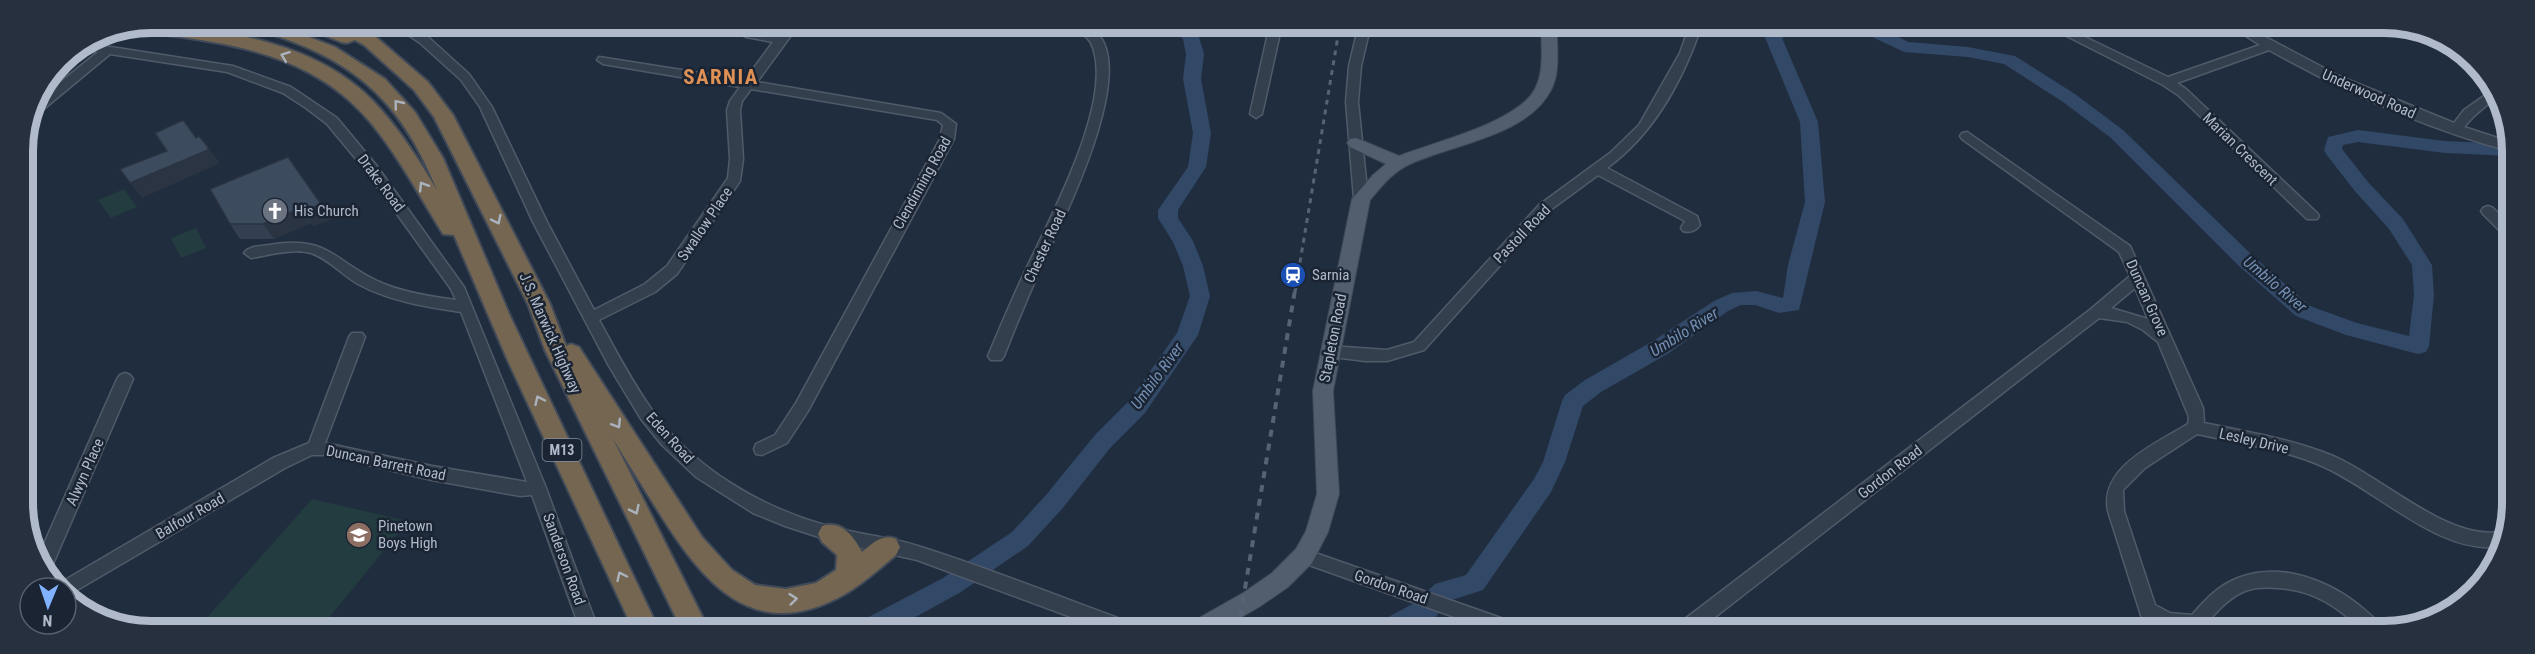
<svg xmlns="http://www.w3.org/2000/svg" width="2535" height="654" font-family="'Roboto Condensed',sans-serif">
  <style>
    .green { fill: #223c3f }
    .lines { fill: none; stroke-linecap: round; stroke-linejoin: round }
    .river { fill: #324867; fill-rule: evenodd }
    .minor-casing { stroke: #505a69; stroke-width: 3 }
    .major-casing { stroke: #3e4857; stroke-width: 2 }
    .highway-casing { stroke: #404a59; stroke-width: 4 }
    .minor { fill: #343f4e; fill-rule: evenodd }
    .major { fill: #525e6e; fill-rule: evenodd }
    .highway { fill: #756651; fill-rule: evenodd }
    .rail-far1 { stroke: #566376; stroke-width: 3; stroke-dasharray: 5 5; stroke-linecap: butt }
    .rail { stroke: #566376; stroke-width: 4; stroke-dasharray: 7 7; stroke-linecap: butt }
    .wall { fill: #344051 }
    .shaded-wall { fill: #2a3442 }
    .building { fill: #3c4b5e; stroke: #2a3442; stroke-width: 1.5 }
    .oneway { stroke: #aab2be }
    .labels { text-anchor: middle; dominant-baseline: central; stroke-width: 5; stroke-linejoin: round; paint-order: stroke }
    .shield { fill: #1a2433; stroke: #838d9d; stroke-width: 1.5 }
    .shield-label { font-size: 14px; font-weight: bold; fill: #b0baca }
    .street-label { font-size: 15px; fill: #b0baca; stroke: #1a2433 }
    .poi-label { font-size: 15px; fill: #b0baca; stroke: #1a2433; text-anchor: start }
    .water-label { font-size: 16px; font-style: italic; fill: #7490b4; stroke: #1a2433 }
    .district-label { font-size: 21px; font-weight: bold; letter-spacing: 1.5px; fill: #df9055; stroke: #1a2433 }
    .rim { fill: none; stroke: #b0baca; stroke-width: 8 }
  </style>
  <rect width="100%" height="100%" fill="#202d3e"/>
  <!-- green -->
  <g class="green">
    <polygon points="124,189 137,207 111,218 98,200"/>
    <polygon points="196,228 206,248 181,258 171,238"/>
    <polygon points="312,499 408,521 320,629 197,629"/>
  </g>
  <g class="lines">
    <!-- river -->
    <g class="river">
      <polygon points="1167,24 1185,24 1199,37 1204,54 1201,79 1211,133 1206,167 1178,210 1178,218 1193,241 1203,266 1210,296 1198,335 1145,413 1111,447 1062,509 1028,546 961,592 892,630 856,630 859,622 943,578 1012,532 1046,495 1095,435 1129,401 1177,333 1190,296 1183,266 1173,242 1158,218 1158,210 1188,167 1193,133 1183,79 1186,54 1183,39"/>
      <polygon points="1791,24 1818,24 1816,28 1782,38 1818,122 1825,202 1799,310 1779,313 1755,305 1741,305 1728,311 1669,353 1601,392 1583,406 1565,462 1551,492 1483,590 1452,600 1434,618 1411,630 1375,630 1379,622 1416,602 1435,584 1466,575 1534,479 1543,462 1562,401 1565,395 1585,380 1653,341 1714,301 1732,293 1756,291 1783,298 1788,265 1805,202 1800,122 1764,35 1766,31"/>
      <polygon points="1819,24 1874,24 1908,42 1968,47 2015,56 2075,94 2123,130 2253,256 2310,306 2357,323 2409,336 2414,295 2412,265 2389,229 2354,190 2326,154 2324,150 2328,137 2358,130 2445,141 2510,144 2510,156 2445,153 2358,142 2343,145 2342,149 2368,182 2403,219 2432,265 2434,295 2429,346 2426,352 2418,354 2346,335 2296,316 2239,266 2111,138 2063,102 2004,64 1968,57 1904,52 1864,33 1827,29"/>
    </g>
    <!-- minor casing -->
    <g class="minor-casing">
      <g id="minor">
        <path d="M 391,23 L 405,23 L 428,37 L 469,74 L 492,107 L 547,222 L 594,310 L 645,284 L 667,266 L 728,178 L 730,159 L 727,110 L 730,101 L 740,87 L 603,64 L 597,60 L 599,57 L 745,80 L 773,42 L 746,37 L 718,23 C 739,23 758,32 778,36 L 788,23 L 800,23 L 757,82 L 941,113 L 956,124 L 954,139 L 808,411 L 787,443 L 762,455 L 756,454 L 754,449 L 756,444 L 775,435 L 796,403 L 940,139 L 943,125 L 937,120 L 751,89 L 742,101 L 740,110 L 743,159 L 740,181 L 677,274 L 655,292 L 599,320 C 616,351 632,382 652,410 C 694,469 763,509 832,527 C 861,535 892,537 921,547 C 993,570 1063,598 1134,624 L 1137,630 L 1106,630 L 917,560 L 831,541 L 785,526 L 753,513 L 696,477 L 662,445 L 641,419 L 609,366 L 533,222 L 480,107 L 461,80 L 420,43 Z"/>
        <path d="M 1061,24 C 1170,12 1061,225 1043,263 C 1029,294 1016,325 1004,356 L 1001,360 L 991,360 L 988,356 C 1001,325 1014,294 1029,263 C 1052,214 1116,96 1091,43 C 1085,31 1069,31 1061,24 Z"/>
        <polygon points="1270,24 1282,24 1262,114 1256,118 1250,114"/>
        <polygon points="1359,24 1371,24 1361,66 1358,102 1368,199 1361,204 1354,199 1346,102 1349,66"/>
        <path d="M 1690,24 L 1702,24 C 1684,78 1654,134 1607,168 L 1697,216 L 1700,225 C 1696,231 1690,233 1683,231 L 1681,228 L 1685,221 L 1598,175 L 1549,211 L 1424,350 L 1387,361 L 1365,361 L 1326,356 L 1323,352 L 1326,348 L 1331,346 L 1387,350 L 1414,342 L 1539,205 L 1610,153 L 1639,125 L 1680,53 Z"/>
        <path d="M 2045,25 L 2060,25 L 2168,77 L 2260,45 L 2229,25 L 2243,25 L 2339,76 L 2454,123 L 2464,110 L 2491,91 L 2495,98 L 2474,116 L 2464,127 L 2510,142 L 2510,151 C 2426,129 2345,92 2269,50 L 2177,83 L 2186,89 L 2317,213 L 2319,216 L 2317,219 L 2307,219 L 2178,95 L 2163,85 Z"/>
        <path d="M 85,43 L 233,66 L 291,87 L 337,118 L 376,165 L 464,287 L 546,488 L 598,629 L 580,629 L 532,495 L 520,496 L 432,480 L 325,455 L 312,455 L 285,468 L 72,593 L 66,596 L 66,588 L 57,588 L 60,583 L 273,458 L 309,443 L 349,337 L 352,333 L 362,333 L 365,337 L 325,443 L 432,466 L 527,482 L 461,312 C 427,307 389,301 358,284 C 342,275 329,259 311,253 C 292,248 270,255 251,258 L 244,253 C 249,246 261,246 269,245 C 331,234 335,264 384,284 C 407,293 432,297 456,300 L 451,289 L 366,171 L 327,124 L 306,108 L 283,93 L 227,72 L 110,54 L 34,117 L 29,118 L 31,106 L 98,52 L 77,49 Z"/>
        <path d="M 1967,132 L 2130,246 L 2203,408 L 2204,423 C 2247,432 2292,439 2333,456 C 2380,476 2448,540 2498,532 L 2504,496 L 2510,494 L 2510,529 L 2500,546 C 2442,557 2374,488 2322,466 C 2283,449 2239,443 2197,434 L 2145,468 L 2123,490 L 2124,511 L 2155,605 L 2170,613 L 2192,615 C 2205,600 2219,585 2238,578 C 2282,561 2332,581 2366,611 C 2373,617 2380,623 2384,631 L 2363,631 C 2338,607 2314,590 2278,588 C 2268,587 2255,587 2245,591 C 2227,598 2213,616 2200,631 L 2180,631 L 2162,626 L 2164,631 L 2146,631 L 2108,511 C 2099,467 2157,443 2188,424 L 2189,417 L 2158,342 L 2143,330 L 2127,322 L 2099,318 L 1697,631 L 1674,631 L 1677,625 L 2091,309 L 2130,276 L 2119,252 L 1962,139 L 1960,136 L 1962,133 ZM 2135,288 L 2148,319 L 2111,308 Z"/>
        <polygon points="2488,206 2493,208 2510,225 2510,238 2505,236 2483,214 2481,211 2483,208"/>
        <polygon points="125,373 130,375 133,379 53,564 47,570 39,555 117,379 120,375"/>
        <polygon points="1304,549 1518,624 1521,630 1491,630 1298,561 1295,556 1298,551"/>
      </g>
    </g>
    <!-- major casing -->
    <g class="major-casing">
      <path id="major" d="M 1541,24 L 1557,24 C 1556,44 1561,69 1552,88 C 1529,137 1450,144 1406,166 C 1391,174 1380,188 1370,200 L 1333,391 L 1339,494 L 1328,532 L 1312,563 L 1288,587 L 1259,607 L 1219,630 L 1186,630 L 1190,623 L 1243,593 L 1272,573 L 1296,549 L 1306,531 L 1317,494 L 1313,391 L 1352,199 L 1373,175 L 1386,164 L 1350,147 L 1347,143 L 1350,139 L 1356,138 L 1399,156 C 1434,142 1517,123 1535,89 C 1545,70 1541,44 1541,24 Z"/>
    </g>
    <!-- highway casing -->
    <g class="highway-casing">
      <g id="highway">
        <path d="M 150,23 C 228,31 316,42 373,101 C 399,128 418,159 437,190 C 398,93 347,55 248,27 L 245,23 L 272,23 L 335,47 L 385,79 L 415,112 L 443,158 L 510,316 L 659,630 L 633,629 L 508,361 L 454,235 L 443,234 C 420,197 399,157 371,123 C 311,50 219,41 131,31 L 123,28 Z"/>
        <path d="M 301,23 L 348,23 L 376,37 L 428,82 L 453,115 L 550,304 L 566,346 L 571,344 L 579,347 L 702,537 L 732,570 L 755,585 L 786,589 L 816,583 L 836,570 L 837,555 L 822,542 L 818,534 L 822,526 C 841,520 854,536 862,552 C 873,543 881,534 896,539 L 900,547 L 896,555 C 880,568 864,583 845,594 C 754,646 703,583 658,511 C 643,487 627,462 612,437 L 709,630 L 682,630 L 545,350 L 528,304 L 434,117 L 414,90 L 364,45 L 355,40 L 347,43 L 341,42 L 304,27 Z"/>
      </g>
    </g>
    <!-- minor -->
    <use href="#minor" class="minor"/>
    <!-- major -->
    <use href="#major" class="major"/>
    <!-- highway -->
    <use href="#highway" class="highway"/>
    <!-- rail-far1 -->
    <polyline class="rail-far1" points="1295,292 1340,24"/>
    <!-- rail -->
    <polyline class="rail" points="1238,630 1295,290"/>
  </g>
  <!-- wall -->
  <polygon class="wall" points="288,157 331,219 314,226 311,223 274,239 240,239 230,224"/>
  <!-- shaded-wall -->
  <g class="shaded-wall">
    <polygon points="208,147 219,162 218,164 142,198 130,183 205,151"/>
    <polygon points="321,204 331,219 314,226 304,212"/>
    <polygon points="301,208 311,223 274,239 263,224"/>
  </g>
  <!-- building -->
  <g class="building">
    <polygon points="181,121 184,121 196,138 199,136 208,147 208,150 130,183 120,169 167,151 155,133"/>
    <polygon points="288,157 321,204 304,212 301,208 263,224 230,224 210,189"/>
  </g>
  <!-- one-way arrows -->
  <defs><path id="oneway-chevron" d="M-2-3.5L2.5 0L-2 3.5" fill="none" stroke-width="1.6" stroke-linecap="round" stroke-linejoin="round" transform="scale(1.5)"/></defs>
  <g class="oneway">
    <use href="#oneway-chevron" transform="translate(285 56) rotate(-159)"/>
    <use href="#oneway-chevron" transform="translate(398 104) rotate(-129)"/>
    <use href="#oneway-chevron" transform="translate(423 186) rotate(-122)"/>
    <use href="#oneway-chevron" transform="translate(497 220) rotate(64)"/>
    <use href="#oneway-chevron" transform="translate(539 400) rotate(-115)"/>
    <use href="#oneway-chevron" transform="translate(617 424) rotate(58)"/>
    <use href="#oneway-chevron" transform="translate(635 510) rotate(64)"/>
    <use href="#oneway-chevron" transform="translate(621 576) rotate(-115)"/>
    <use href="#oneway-chevron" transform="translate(793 599) rotate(-6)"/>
  </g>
  <!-- icons -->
  <defs>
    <g id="church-disc" transform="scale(1.35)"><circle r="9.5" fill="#6b7280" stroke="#1a2433"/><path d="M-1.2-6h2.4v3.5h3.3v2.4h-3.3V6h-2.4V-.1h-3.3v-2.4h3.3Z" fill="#fff"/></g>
    <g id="station-disc" transform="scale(1.35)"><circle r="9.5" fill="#1a4fb4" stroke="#1a2433"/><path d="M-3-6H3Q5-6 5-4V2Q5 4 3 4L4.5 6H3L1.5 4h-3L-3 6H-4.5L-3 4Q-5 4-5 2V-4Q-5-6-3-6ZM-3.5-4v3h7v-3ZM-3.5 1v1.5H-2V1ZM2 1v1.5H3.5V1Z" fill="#fff"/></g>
    <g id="school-disc" transform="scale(1.35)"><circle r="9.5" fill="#8d6e63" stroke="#1a2433"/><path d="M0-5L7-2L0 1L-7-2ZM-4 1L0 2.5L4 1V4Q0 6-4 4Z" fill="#fff"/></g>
  </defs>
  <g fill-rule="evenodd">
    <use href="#church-disc" x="275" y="211"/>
    <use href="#station-disc" x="1293" y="275"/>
    <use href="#school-disc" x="359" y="535"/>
  </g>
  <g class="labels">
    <!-- shield labels -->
    <rect class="shield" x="542.5" y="439" width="39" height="22" rx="4.5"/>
    <g class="shield-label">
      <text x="562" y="450">M13</text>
    </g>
    <!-- street labels -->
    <g class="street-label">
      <text transform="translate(2369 94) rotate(24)">Underwood Road</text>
      <text transform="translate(2240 149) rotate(44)">Marian Crescent</text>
      <text transform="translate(381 183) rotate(53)">Drake Road</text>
      <text transform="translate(922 183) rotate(-61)">Clendinning Road</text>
      <text transform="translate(705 224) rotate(-56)">Swallow Place</text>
      <text transform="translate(1522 234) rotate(-46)">Pastoll Road</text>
      <text transform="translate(1045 246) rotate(-65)">Chester Road</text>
      <text transform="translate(2147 298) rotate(66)">Duncan Grove</text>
      <text transform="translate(550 333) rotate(66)">J.S. Marwick Highway</text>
      <text transform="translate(1333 338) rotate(-79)">Stapleton Road</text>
      <text transform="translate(670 438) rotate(48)">Eden Road</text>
      <text transform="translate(2254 441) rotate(13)">Lesley Drive</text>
      <text transform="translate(386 463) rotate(12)">Duncan Barrett Road</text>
      <text transform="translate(85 472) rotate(-66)">Alwyn Place</text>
      <text transform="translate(1890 472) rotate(-38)">Gordon Road</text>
      <text transform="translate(190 516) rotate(-30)">Balfour Road</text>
      <text transform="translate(564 559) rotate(70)">Sanderson Road</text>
      <text transform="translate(1391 587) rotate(19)">Gordon Road</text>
    </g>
    <!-- poi labels -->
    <g class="poi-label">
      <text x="294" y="211">His Church</text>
      <text x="1312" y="275">Sarnia</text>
      <text x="378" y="526">Pinetown<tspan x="378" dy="17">Boys High</tspan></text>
    </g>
    <!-- water labels -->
    <g class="water-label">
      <text transform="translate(2275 284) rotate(40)">Umbilo River</text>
      <text transform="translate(1684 332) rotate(-32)">Umbilo River</text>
      <text transform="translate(1157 376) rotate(-54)">Umbilo River</text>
    </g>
    <!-- district labels -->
    <g class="district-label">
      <text x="721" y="77">SARNIA</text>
    </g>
  </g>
  <!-- crop -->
  <path d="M0 0H2535V654H0ZM151 33H2384A118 118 0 0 1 2502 151V503A118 118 0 0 1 2384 621H151A118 118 0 0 1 33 503V151A118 118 0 0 1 151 33Z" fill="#26303f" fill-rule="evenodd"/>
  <path class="rim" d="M151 33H2384A118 118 0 0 1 2502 151V503A118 118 0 0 1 2384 621H151A118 118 0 0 1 33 503V151A118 118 0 0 1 151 33Z"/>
  <!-- north arrow -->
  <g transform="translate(48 606) rotate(182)"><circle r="28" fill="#1a2433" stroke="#56606f" stroke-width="1.5"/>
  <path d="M0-4.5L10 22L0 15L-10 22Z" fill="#80b2ff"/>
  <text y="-9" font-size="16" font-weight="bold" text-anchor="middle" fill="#b0baca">N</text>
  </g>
</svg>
